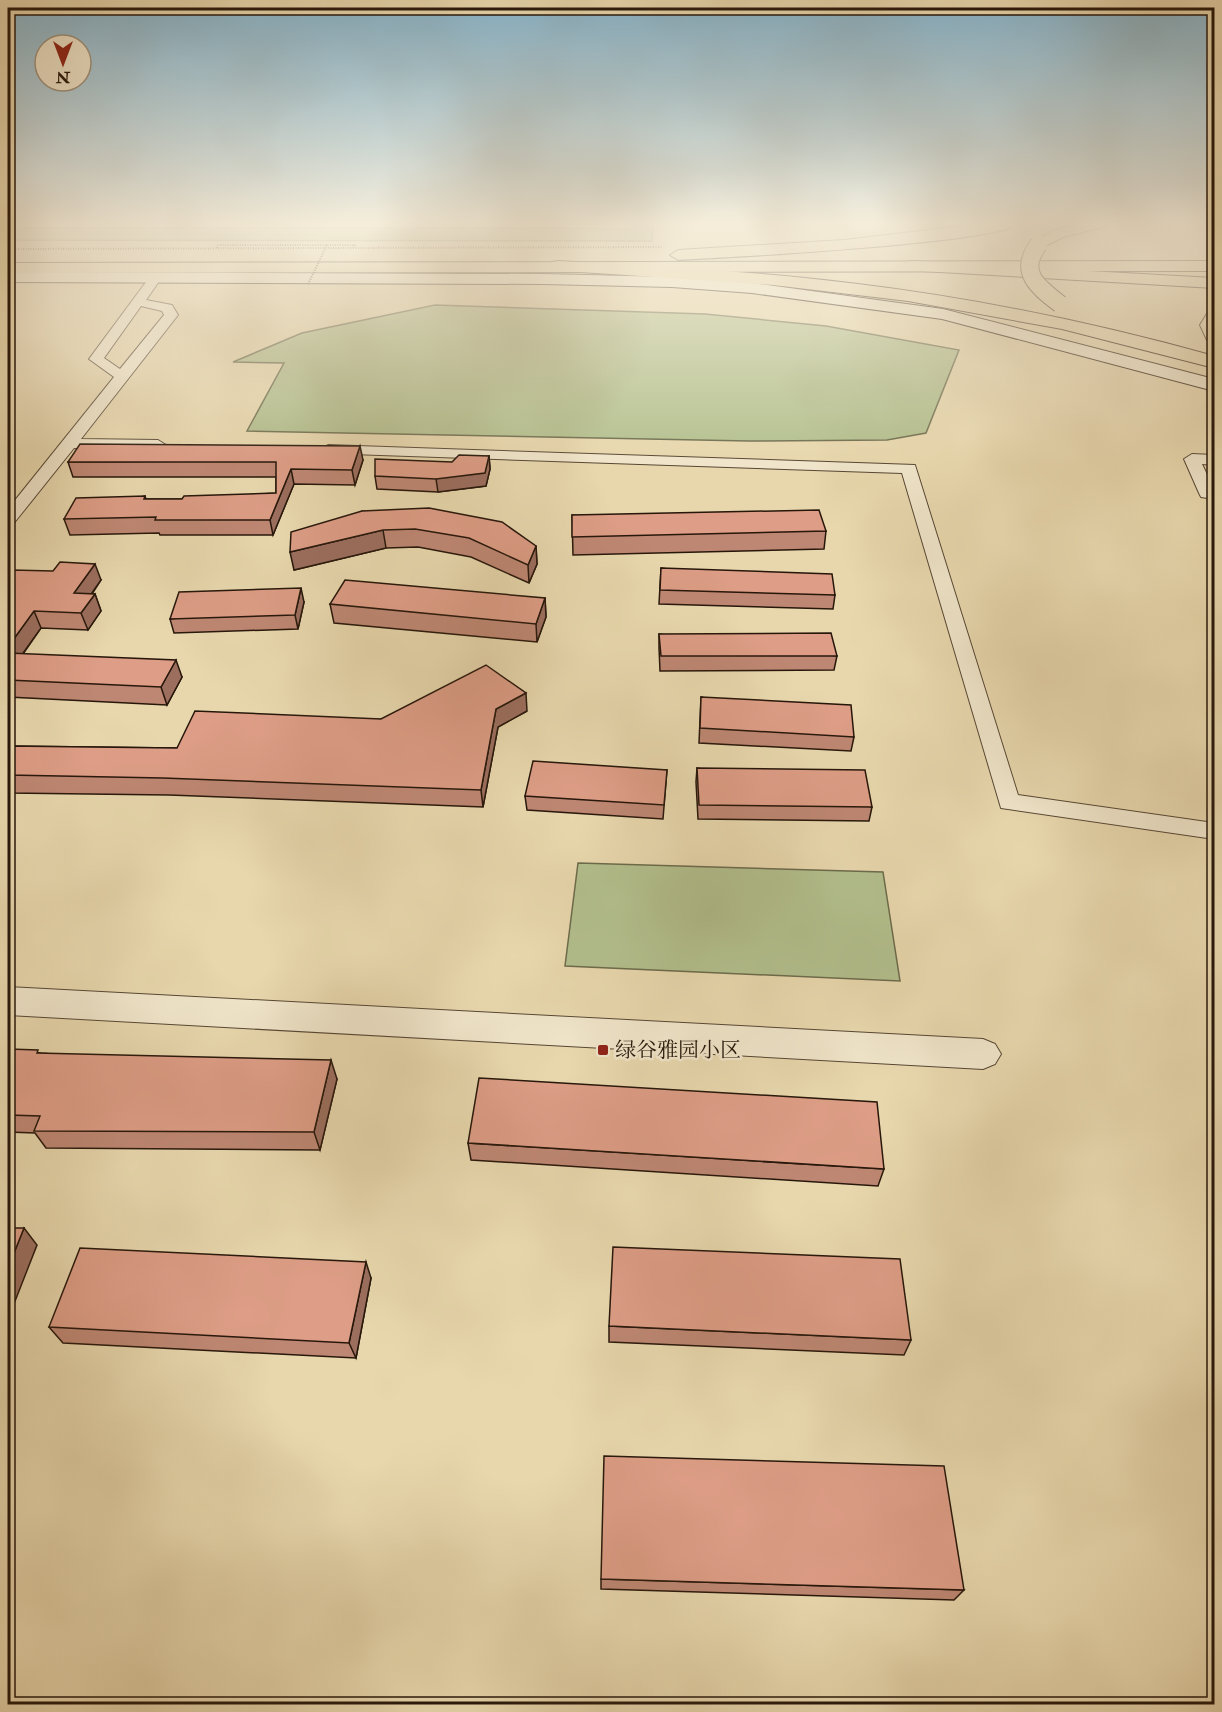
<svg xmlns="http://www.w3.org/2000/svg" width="1222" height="1712" font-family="'IM FELL Double Pica','Noto Serif SC',serif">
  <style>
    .green { fill: #b2bf8d; stroke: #6c6b4c; stroke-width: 1.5 }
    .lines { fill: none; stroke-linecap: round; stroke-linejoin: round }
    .service-casing { stroke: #574734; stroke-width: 2 }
    .minor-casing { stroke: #574734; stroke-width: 2 }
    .tertiary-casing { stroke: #574734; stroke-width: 2 }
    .secondary-casing { stroke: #27170b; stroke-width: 2 }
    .trunk-casing { stroke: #27170b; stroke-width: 2 }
    .motorway-casing { stroke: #27170b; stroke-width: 2 }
    .path { stroke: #27170b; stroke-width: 2; stroke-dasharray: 1 1.5; stroke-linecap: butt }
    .service { fill: #f0e5ca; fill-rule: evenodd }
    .minor { fill: #f0e5ca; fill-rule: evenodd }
    .tertiary { fill: #f0e5ca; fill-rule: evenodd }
    .secondary { fill: #f0e5ca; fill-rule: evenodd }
    .trunk { fill: #e8d7ad; fill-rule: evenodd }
    .motorway { fill: #e8d7ad; fill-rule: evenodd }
    .motorway-bridge-casing { stroke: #27170b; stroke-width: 19; stroke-linecap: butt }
    .path-bridge { stroke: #27170b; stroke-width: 2; stroke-dasharray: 1 1.5; stroke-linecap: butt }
    .motorway-bridge { stroke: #e8d7ad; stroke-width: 17 }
    .wall { fill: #be8773; stroke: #27170b; stroke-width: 1.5 }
    .shaded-wall { fill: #9b6e5e; stroke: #27170b; stroke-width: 1.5 }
    .building { fill: #dd9d86; stroke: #27170b; stroke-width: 1.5 }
    .poi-dot { fill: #8f2418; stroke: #f0e5ca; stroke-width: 2 }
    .labels { text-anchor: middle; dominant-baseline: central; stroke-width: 5; stroke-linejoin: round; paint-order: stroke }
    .poi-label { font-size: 21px; fill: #27170b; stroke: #f0e5ca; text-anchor: start }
  </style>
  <rect width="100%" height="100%" fill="#e8d7ad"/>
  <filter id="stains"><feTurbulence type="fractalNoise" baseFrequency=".00333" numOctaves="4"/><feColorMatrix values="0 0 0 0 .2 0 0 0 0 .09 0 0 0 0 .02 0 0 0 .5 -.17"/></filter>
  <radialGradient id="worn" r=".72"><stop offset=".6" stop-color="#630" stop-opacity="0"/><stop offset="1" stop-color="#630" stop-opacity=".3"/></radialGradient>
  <!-- green -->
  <g class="green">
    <polygon points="8,224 653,224 652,241 8,240"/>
    <polygon points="435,305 705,314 826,326 959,350 926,433 887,440 749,441 247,431 284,363 233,362 302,333"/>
    <polygon points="578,863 883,872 900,981 565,966"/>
  </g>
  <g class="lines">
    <!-- service casing -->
    <g class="service-casing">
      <polygon id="service" points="8,224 642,224 633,228 8,227"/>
    </g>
    <!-- minor casing -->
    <g class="minor-casing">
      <g id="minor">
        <path d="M 156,273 L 162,277 L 146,300 L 172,305 L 178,315 L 81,439 L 158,440 L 166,445 L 158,450 L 74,448 L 14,523 L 8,524 L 8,509 L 114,377 L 89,359 L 152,274 ZM 141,306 L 162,311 L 164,315 L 120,369 L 104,358 Z"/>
        <polygon points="328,445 915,465 1018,795 1214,823 1214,839 1001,808 902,473 322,453 320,450"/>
        <polygon points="1192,454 1214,455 1214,465 1202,464 1214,489 1214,499 1201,497 1199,493 1184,459"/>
      </g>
    </g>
    <!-- tertiary casing -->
    <g class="tertiary-casing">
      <polygon id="tertiary" points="8,987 983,1039 995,1044 1001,1054 995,1064 983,1069 8,1015"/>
    </g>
    <!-- secondary casing -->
    <g class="secondary-casing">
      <polygon id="secondary" points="8,272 543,274 672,277 752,283 943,309 1214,379 1214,391 942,319 752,293 672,287 543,284 8,282"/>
    </g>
    <!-- trunk casing -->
    <g class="trunk-casing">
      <polygon id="trunk" points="1214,261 1214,271 8,273 8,263"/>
    </g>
    <!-- motorway casing -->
    <g class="motorway-casing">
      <g id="motorway">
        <path d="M 979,224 L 1017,224 C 1000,243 721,258 678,260 L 670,255 L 678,250 L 844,240 Z"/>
        <polygon points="1079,224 1106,224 1104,227 1063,237 1039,249 1031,244 1052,231"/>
        <path d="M 558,261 C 658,267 758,271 858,284 C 979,299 1097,323 1214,356 L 1214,368 L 1062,329 L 908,301 L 773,285 L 552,270 L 550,266 L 552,262 Z"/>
        <polygon points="911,261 1214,278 1214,288 905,270 903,266"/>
        <polygon points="1214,311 1214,342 1207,340 1200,325 1208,312"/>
      </g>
    </g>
    <!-- path -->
    <g class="path">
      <polyline points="217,248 218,245 355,245 353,248"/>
      <polyline points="8,249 662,247"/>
    </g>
    <!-- service -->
    <use href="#service" class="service"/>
    <!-- minor -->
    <use href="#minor" class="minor"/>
    <!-- tertiary -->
    <use href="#tertiary" class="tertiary"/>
    <!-- secondary -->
    <use href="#secondary" class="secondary"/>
    <!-- trunk -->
    <use href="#trunk" class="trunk"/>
    <!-- motorway -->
    <use href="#motorway" class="motorway"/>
    <!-- motorway-bridge casing -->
    <g class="motorway-bridge-casing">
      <path id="motorway-bridge" d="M 1039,244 C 1017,272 1038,287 1060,304"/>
    </g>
    <!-- path-bridge -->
    <polyline class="path-bridge" points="308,284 327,245"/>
    <!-- motorway-bridge -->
    <use href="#motorway-bridge" class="motorway-bridge"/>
  </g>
  <!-- wall -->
  <g class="wall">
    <polygon points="489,456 490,469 486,486 438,492 377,489 375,476"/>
    <polygon points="363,460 355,485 294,484 273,535 160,535 159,533 70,535 64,519 145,496 146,499 182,499 276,493 276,477 73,477 68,462"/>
    <polygon points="362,511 536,546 537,564 529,583 471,557 418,547 386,548 294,570"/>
    <polygon points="572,515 826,531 824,549 573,555"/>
    <polygon points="661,568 835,595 833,609 659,604"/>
    <polygon points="8,575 101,580 92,594 95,594 101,611 88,630 41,628 23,654 182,677 167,705 8,697"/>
    <polygon points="545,598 546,617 537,642 334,623 330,604"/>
    <polygon points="304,602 298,629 174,633 170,619"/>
    <polygon points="659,634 837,656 834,670 660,671 659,648"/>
    <polygon points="701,697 854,737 851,751 699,743"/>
    <polygon points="527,711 498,727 483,807 169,795 8,793 8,746 177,748 381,719"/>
    <polygon points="697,768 872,807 869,821 698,819 696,782"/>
    <polygon points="667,770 663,819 527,810 525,796"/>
    <polygon points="8,1049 41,1053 337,1079 320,1150 46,1148 35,1133 8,1132"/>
    <polygon points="468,1143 884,1169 878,1186 471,1160"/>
    <polygon points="371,1278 356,1358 63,1343 49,1327"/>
    <polygon points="609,1326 911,1340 904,1355 609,1342"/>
    <polygon points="601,1579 964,1590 954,1600 601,1589"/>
  </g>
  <!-- shaded-wall -->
  <g class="shaded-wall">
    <polygon points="360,446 363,460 355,485 352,470"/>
    <polygon points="489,456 490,469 486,486 438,492 436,479"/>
    <polygon points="291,469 294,484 273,535 270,520"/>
    <polygon points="383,530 386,548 294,570 290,552"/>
    <polygon points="536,546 537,564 529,583 528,565"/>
    <polygon points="95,564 101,580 80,610 74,593"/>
    <polygon points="301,588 304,602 298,629 295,615"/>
    <polygon points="95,594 101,611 88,630 81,613"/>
    <polygon points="545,598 546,617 537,642 536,624"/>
    <polygon points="34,611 41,628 11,670 8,662 8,647"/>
    <polygon points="176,660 182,677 167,705 161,687"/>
    <polygon points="526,693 527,711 498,727 483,807 481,790 496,709"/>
    <polygon points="331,1060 337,1079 320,1150 314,1132"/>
    <polygon points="24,1228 37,1245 10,1314 8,1311 8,1268"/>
    <polygon points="366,1262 371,1278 356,1358 349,1343"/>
  </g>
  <!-- building -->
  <g class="building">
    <polygon points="80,444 360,446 352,470 291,469 270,520 155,520 156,517 64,519 76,498 145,496 144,499 182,499 184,496 276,493 276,462 68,462"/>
    <polygon points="459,455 489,456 485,473 436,479 375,476 375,459 452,462"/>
    <polygon points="429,508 502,522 536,546 528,565 469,538 415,529 383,530 290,552 291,532 362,511"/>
    <polygon points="819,510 826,531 572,537 572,515"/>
    <polygon points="60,562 95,564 74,593 95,594 81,613 34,611 8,647 8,595 9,594 8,594 8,575 12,570 53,571"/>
    <polygon points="661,568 832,574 835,595 660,590"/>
    <polygon points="345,580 545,598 536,624 330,604"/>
    <polygon points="301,588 295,615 170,619 179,592"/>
    <polygon points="831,633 837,656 661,656 659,634"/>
    <polygon points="8,653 176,660 161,687 8,680"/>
    <polygon points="486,665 526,693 496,709 481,790 163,778 8,775 8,746 177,748 195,711 381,719"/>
    <polygon points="701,697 851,705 854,737 700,728"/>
    <polygon points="533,761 667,770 664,805 525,796"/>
    <polygon points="697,768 865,770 872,807 699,805"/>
    <polygon points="8,1049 38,1050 37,1053 331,1060 314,1132 34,1131 40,1116 8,1115"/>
    <polygon points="479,1078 877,1102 884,1169 468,1143"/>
    <polygon points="8,1228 24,1228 8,1268"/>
    <polygon points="613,1247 900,1259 911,1340 609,1326"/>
    <polygon points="80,1248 366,1262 349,1343 49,1327"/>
    <polygon points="604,1456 944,1466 964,1590 601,1579"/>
  </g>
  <!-- sky -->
  <linearGradient id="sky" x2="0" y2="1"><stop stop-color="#87b6cf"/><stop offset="0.48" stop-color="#f5edda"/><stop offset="1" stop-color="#f5edda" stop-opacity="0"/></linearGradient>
  <rect width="1222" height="464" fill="url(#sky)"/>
  <!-- markers -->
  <rect class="poi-dot" x="597" y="1044" width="12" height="12" rx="3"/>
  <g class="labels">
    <!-- poi labels -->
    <g class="poi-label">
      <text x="615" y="1050">绿谷雅园小区</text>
    </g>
  </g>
  <!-- margin -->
  <rect width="1222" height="1712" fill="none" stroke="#e8d7ad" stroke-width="30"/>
  <rect x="9" y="9" width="1204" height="1694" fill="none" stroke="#27170b" stroke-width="3"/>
  <rect x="15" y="15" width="1192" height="1682" fill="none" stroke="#27170b" stroke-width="1.5"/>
  <!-- north arrow -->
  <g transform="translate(63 63) rotate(180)"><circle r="28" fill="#f0e5ca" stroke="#a0937e" stroke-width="1.5"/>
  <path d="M0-4.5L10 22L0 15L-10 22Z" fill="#8f2418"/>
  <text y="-9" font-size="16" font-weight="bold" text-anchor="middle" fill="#27170b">N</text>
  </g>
  <rect width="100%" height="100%" filter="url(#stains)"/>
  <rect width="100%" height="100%" fill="url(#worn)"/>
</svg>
